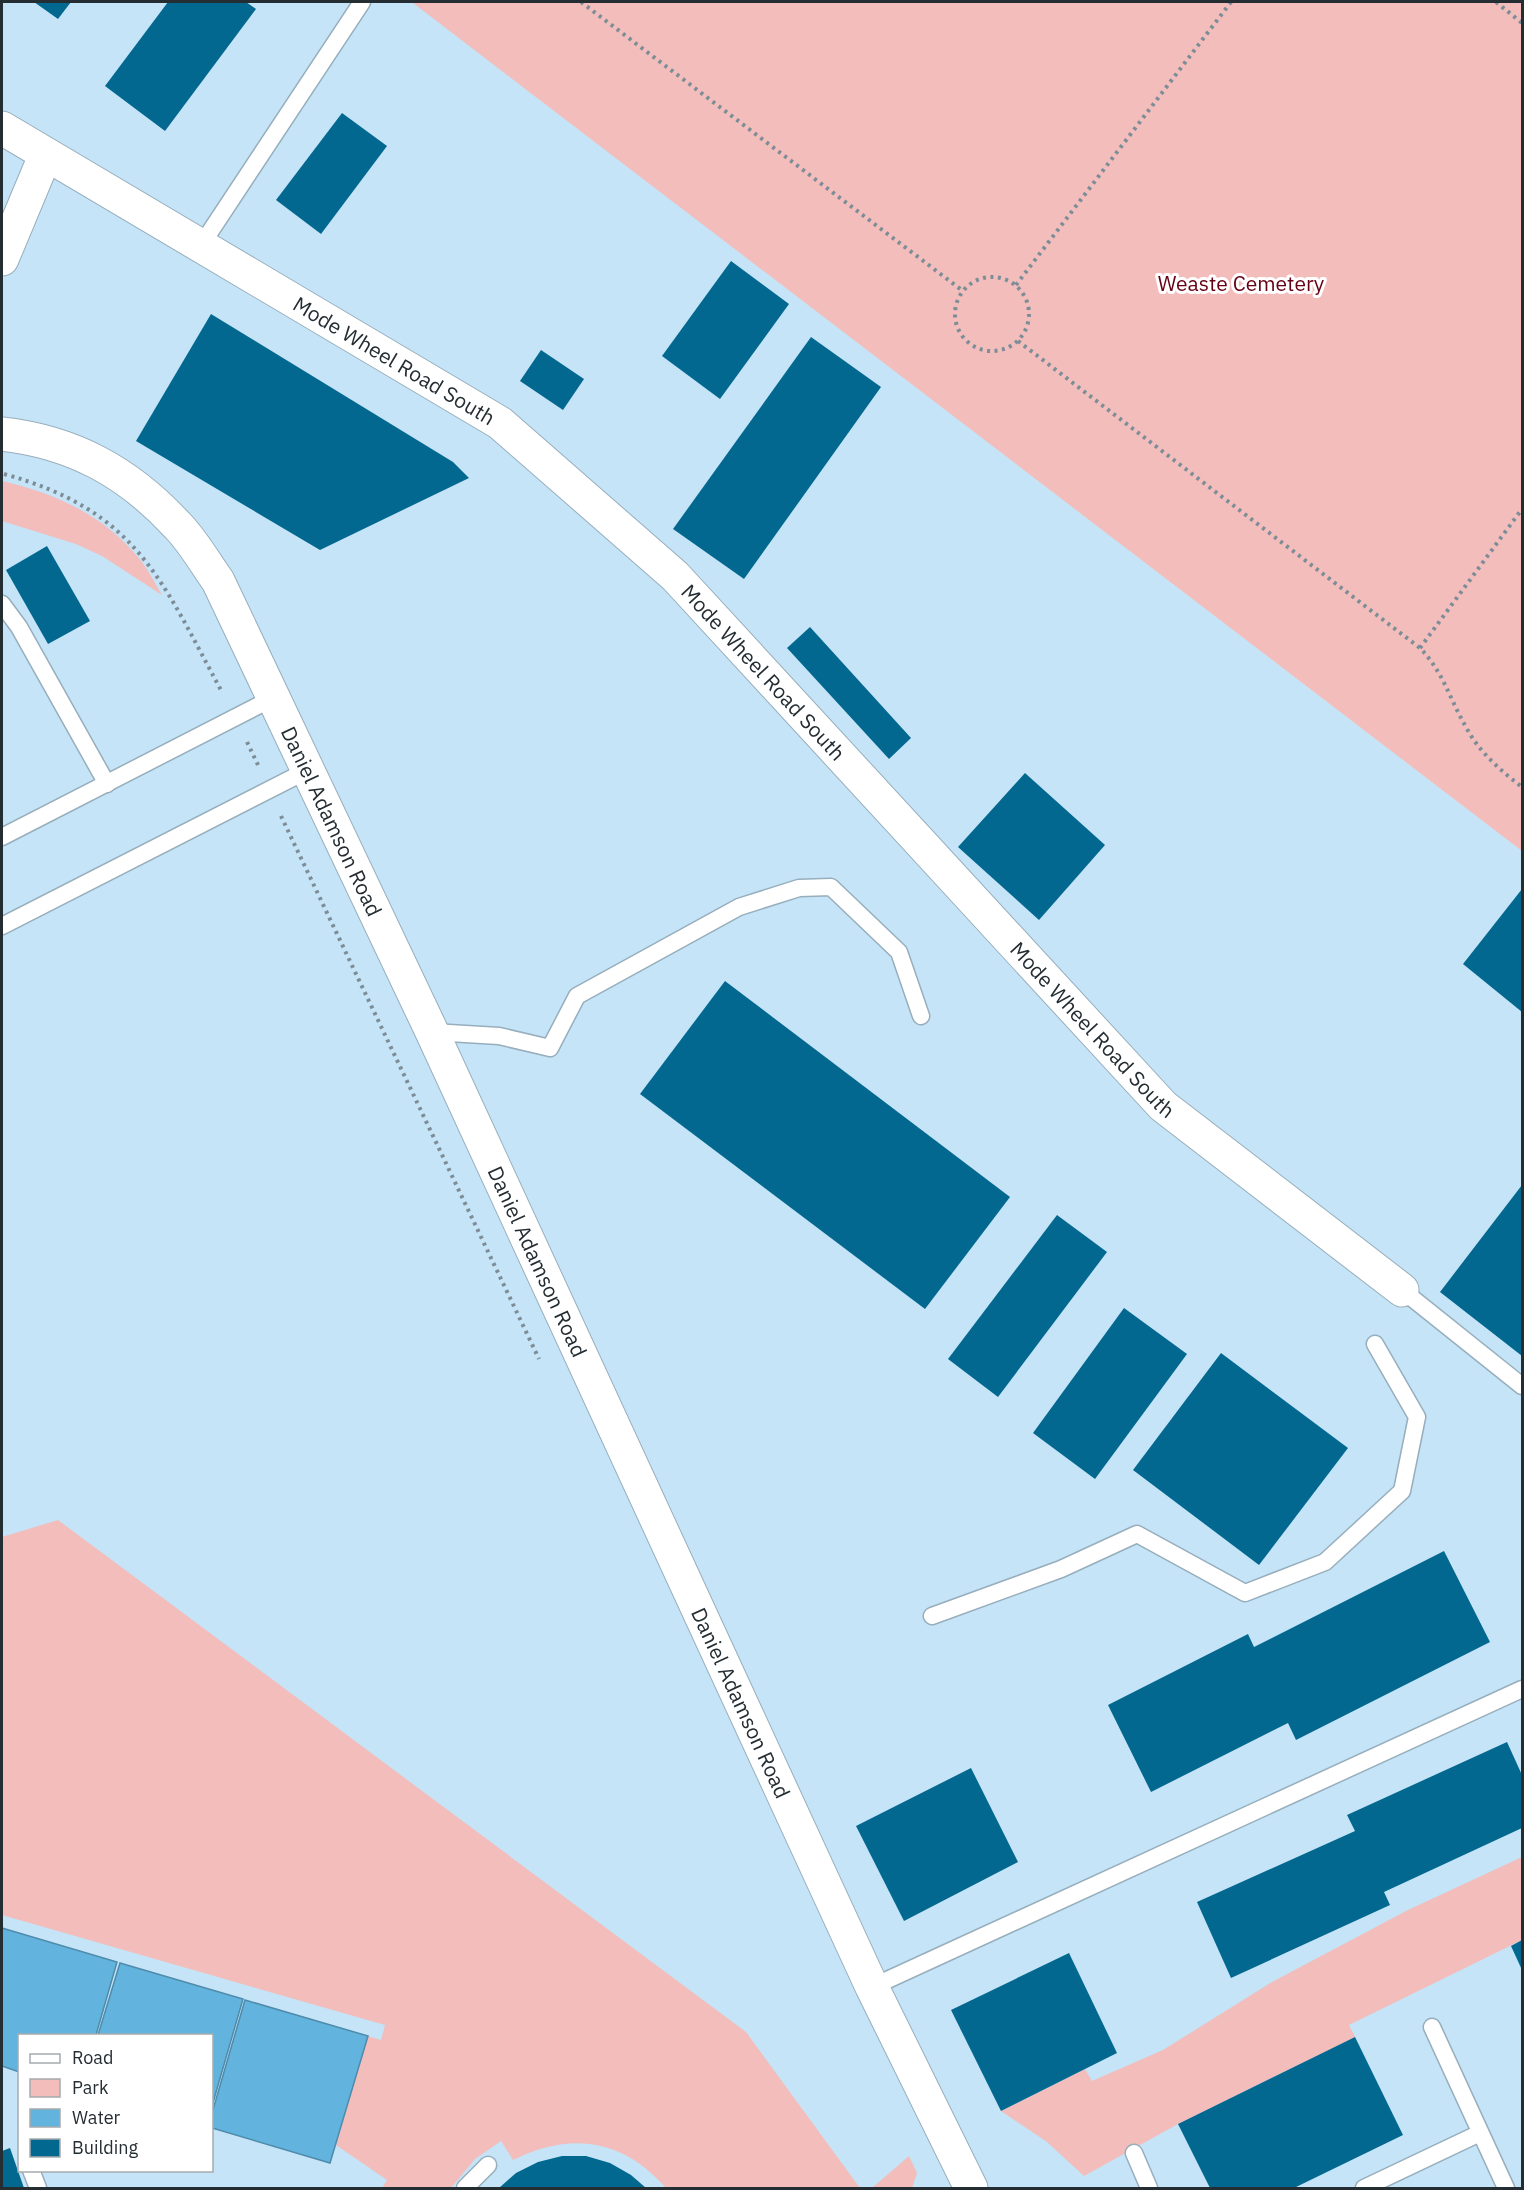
<svg xmlns="http://www.w3.org/2000/svg" width="1524" height="2190" font-family="'IBM Plex Sans',sans-serif">
  <style>
    .built { fill: #c5e4f7; fill-rule: evenodd }
    .green { fill: #f2bdbb }
    .water { fill: #62b3de; stroke: #4f8baa; stroke-width: 1.5 }
    .building { fill: #036890 }
    .lines { fill: none; stroke-linecap: round; stroke-linejoin: round }
    .lane-casing { stroke: #97aebc; stroke-width: 19 }
    .street-casing { stroke: #97aebc; stroke-width: 35 }
    .secondary-casing { stroke: #97aebc; stroke-width: 35 }
    .path { stroke: #7d8d97; stroke-width: 4; stroke-dasharray: 3 4.5; stroke-linecap: butt }
    .lane { stroke: #fff; stroke-width: 16 }
    .street { stroke: #fff; stroke-width: 33 }
    .secondary { stroke: #fff; stroke-width: 33 }
    .labels { text-anchor: middle; dominant-baseline: central; stroke-width: 6; stroke-linejoin: round; paint-order: stroke }
    .park-label { font-size: 21px; fill: #660014; stroke: #fff }
    .street-label { font-size: 21px; fill: #242d32; stroke: #fff }
  </style>
  <rect width="100%" height="100%" fill="#d6effd"/>
  <!-- built -->
  <path class="built" d="M 2,2 L 415,2 L 414,3 L 1522,851 L 1522,2188 L 2,2188 ZM 20,2036 L 212,2036 L 212,2170 L 20,2170 Z"/>
  <!-- green -->
  <g class="green">
    <polygon points="415,2 1522,2 1522,851 413,3"/>
    <path d="M 2,481 C 54,493 102,514 137,556 C 147,567 154,582 162,595 L 102,556 L 76,544 L 2,521 Z"/>
    <path d="M 58,1520 L 746,2032 L 860,2188 L 666,2188 C 623,2139 571,2131 513,2160 L 501,2141 L 475,2159 L 451,2188 L 382,2188 L 387,2180 L 336,2145 L 368,2036 L 381,2040 L 385,2025 L 2,1915 L 2,1537 Z"/>
    <polygon points="1522,1857 1522,1940 1349,2025 1355,2037 1178,2124 1084,2176 1047,2142 1001,2111 1085,2069 1092,2081 1163,2050 1272,1982 1408,1910"/>
    <polygon points="909,2156 917,2173 912,2188 872,2188"/>
  </g>
  <!-- water -->
  <g class="water">
    <polygon points="2,1928 117,1962 96,2035 20,2036 19,2072 2,2066"/>
    <polygon points="120,1963 243,1999 212,2106 212,2036 98,2035"/>
    <polygon points="245,2000 368,2036 330,2163 212,2128 212,2113"/>
  </g>
  <!-- building -->
  <g class="building">
    <polygon points="34,2 71,2 58,19"/>
    <polygon points="168,2 246,2 256,9 165,131 105,86"/>
    <polygon points="342,113 387,146 321,234 276,200"/>
    <polygon points="731,261 789,304 720,399 662,356"/>
    <polygon points="211,314 453,462 469,478 320,550 136,441"/>
    <polygon points="811,337 881,387 744,579 673,529"/>
    <polygon points="541,350 584,379 563,410 520,381"/>
    <polygon points="47,546 90,621 48,644 6,570"/>
    <polygon points="810,627 911,738 889,759 787,648"/>
    <polygon points="1025,773 1105,845 1039,920 958,847"/>
    <polygon points="1522,889 1522,1012 1463,964"/>
    <polygon points="725,981 1010,1197 925,1309 640,1094"/>
    <polygon points="1522,1185 1522,1356 1440,1292"/>
    <polygon points="1057,1215 1107,1252 998,1397 948,1359"/>
    <polygon points="1124,1308 1187,1354 1095,1479 1033,1433"/>
    <polygon points="1221,1353 1348,1448 1259,1565 1133,1470"/>
    <polygon points="1444,1551 1490,1642 1296,1740 1288,1723 1151,1792 1108,1705 1248,1634 1254,1647"/>
    <polygon points="1507,1742 1522,1775 1522,1828 1384,1892 1390,1905 1231,1978 1197,1902 1355,1831 1347,1815"/>
    <polygon points="971,1768 1018,1862 904,1921 856,1826"/>
    <polygon points="1522,1940 1522,1970 1511,1946"/>
    <polygon points="1069,1953 1117,2053 1001,2111 951,2010"/>
    <polygon points="1355,2037 1403,2135 1294,2188 1210,2188 1178,2124"/>
    <polygon points="10,2148 24,2188 2,2188 2,2151"/>
    <polygon points="562,2156 586,2156 610,2163 631,2175 646,2188 499,2188 516,2173 538,2162"/>
  </g>
  <g class="lines">
    <!-- lane casing -->
    <g class="lane-casing">
      <g id="lane">
        <polyline points="200,247 362,2"/>
        <polyline points="2,604 19,627 107,784"/>
        <polyline points="2,837 273,698"/>
        <polyline points="2,926 308,770"/>
        <polyline points="432,1032 499,1036 550,1048 577,996 739,907 799,888 831,887 899,952 921,1016"/>
        <polyline points="1402,1290 1522,1386"/>
        <polyline points="932,1616 1061,1569 1137,1534 1245,1593 1325,1562 1402,1491 1417,1417 1375,1344"/>
        <polyline points="872,1987 1522,1689"/>
        <polyline points="1432,2027 1506,2188"/>
        <polyline points="1134,2153 1149,2188"/>
        <polyline points="31,2170 38,2188"/>
        <polyline points="465,2188 488,2165"/>
        <polyline points="1364,2188 1480,2133"/>
      </g>
    </g>
    <!-- street casing -->
    <g class="street-casing">
      <g id="street">
        <path id="s1" d="M 2,128 L 500,423 L 675,576 L 1163,1106 L 1402,1290"/>
        <polyline points="2,259 45,156"/>
      </g>
    </g>
    <!-- secondary casing -->
    <g class="secondary-casing">
      <g id="secondary">
        <path id="s2" d="M 2,434 C 73,442 128,472 177,525 C 193,541 205,563 218,581 L 432,1032 L 872,1987 L 971,2188"/>
      </g>
    </g>
    <!-- path -->
    <g class="path">
      <polyline points="581,2 963,291"/>
      <polyline points="1496,2 1522,23"/>
      <circle cx="992" cy="314" r="37"/>
      <polyline points="1016,285 1231,2"/>
      <path d="M 1018,341 L 1420,648 C 1444,673 1449,698 1466,727 C 1479,752 1501,771 1522,787"/>
      <path d="M 4,474 C 138,511 161,580 222,692"/>
      <polyline points="1420,648 1522,509"/>
      <polyline points="247,742 258,765"/>
      <polyline points="281,816 539,1359"/>
    </g>
    <!-- lane -->
    <use href="#lane" class="lane"/>
    <!-- street -->
    <use href="#street" class="street"/>
    <!-- secondary -->
    <use href="#secondary" class="secondary"/>
  </g>
  <g class="labels">
    <!-- park labels -->
    <g class="park-label">
      <text x="1241" y="283">Weaste Cemetery</text>
    </g>
    <!-- street labels -->
    <g class="street-label">
      <text stroke="none"><textPath href="#s1" startOffset="456">Mode Wheel Road South</textPath></text>
      <text stroke="none"><textPath href="#s1" startOffset="942">Mode Wheel Road South</textPath></text>
      <text stroke="none"><textPath href="#s2" startOffset="537">Daniel Adamson Road</textPath></text>
      <text stroke="none"><textPath href="#s1" startOffset="1428">Mode Wheel Road South</textPath></text>
      <text stroke="none"><textPath href="#s2" startOffset="1023">Daniel Adamson Road</textPath></text>
      <text stroke="none"><textPath href="#s2" startOffset="1509">Daniel Adamson Road</textPath></text>
    </g>
  </g>
  <!-- border -->
  <rect width="1524" height="2190" fill="none" stroke="#242d32" stroke-width="6"/>
  <!-- legend -->
  <rect x="18" y="2034" width="195" height="138" fill="#ffffff" stroke="#a7abad" stroke-width="1.5"/>
  <rect x="30" y="2054" width="30" height="9" fill="#ffffff" stroke="#a7abad" stroke-width="1.5"/>
  <text x="72" y="2064" font-size="18" fill="#242d32">Road</text>
  <rect x="30" y="2079" width="30" height="18" fill="#f2bdbb" stroke="#a7abad" stroke-width="1.5"/>
  <text x="72" y="2094" font-size="18" fill="#242d32">Park</text>
  <rect x="30" y="2109" width="30" height="18" fill="#62b3de" stroke="#a7abad" stroke-width="1.5"/>
  <text x="72" y="2124" font-size="18" fill="#242d32">Water</text>
  <rect x="30" y="2139" width="30" height="18" fill="#036890" stroke="#a7abad" stroke-width="1.5"/>
  <text x="72" y="2154" font-size="18" fill="#242d32">Building</text>
</svg>
